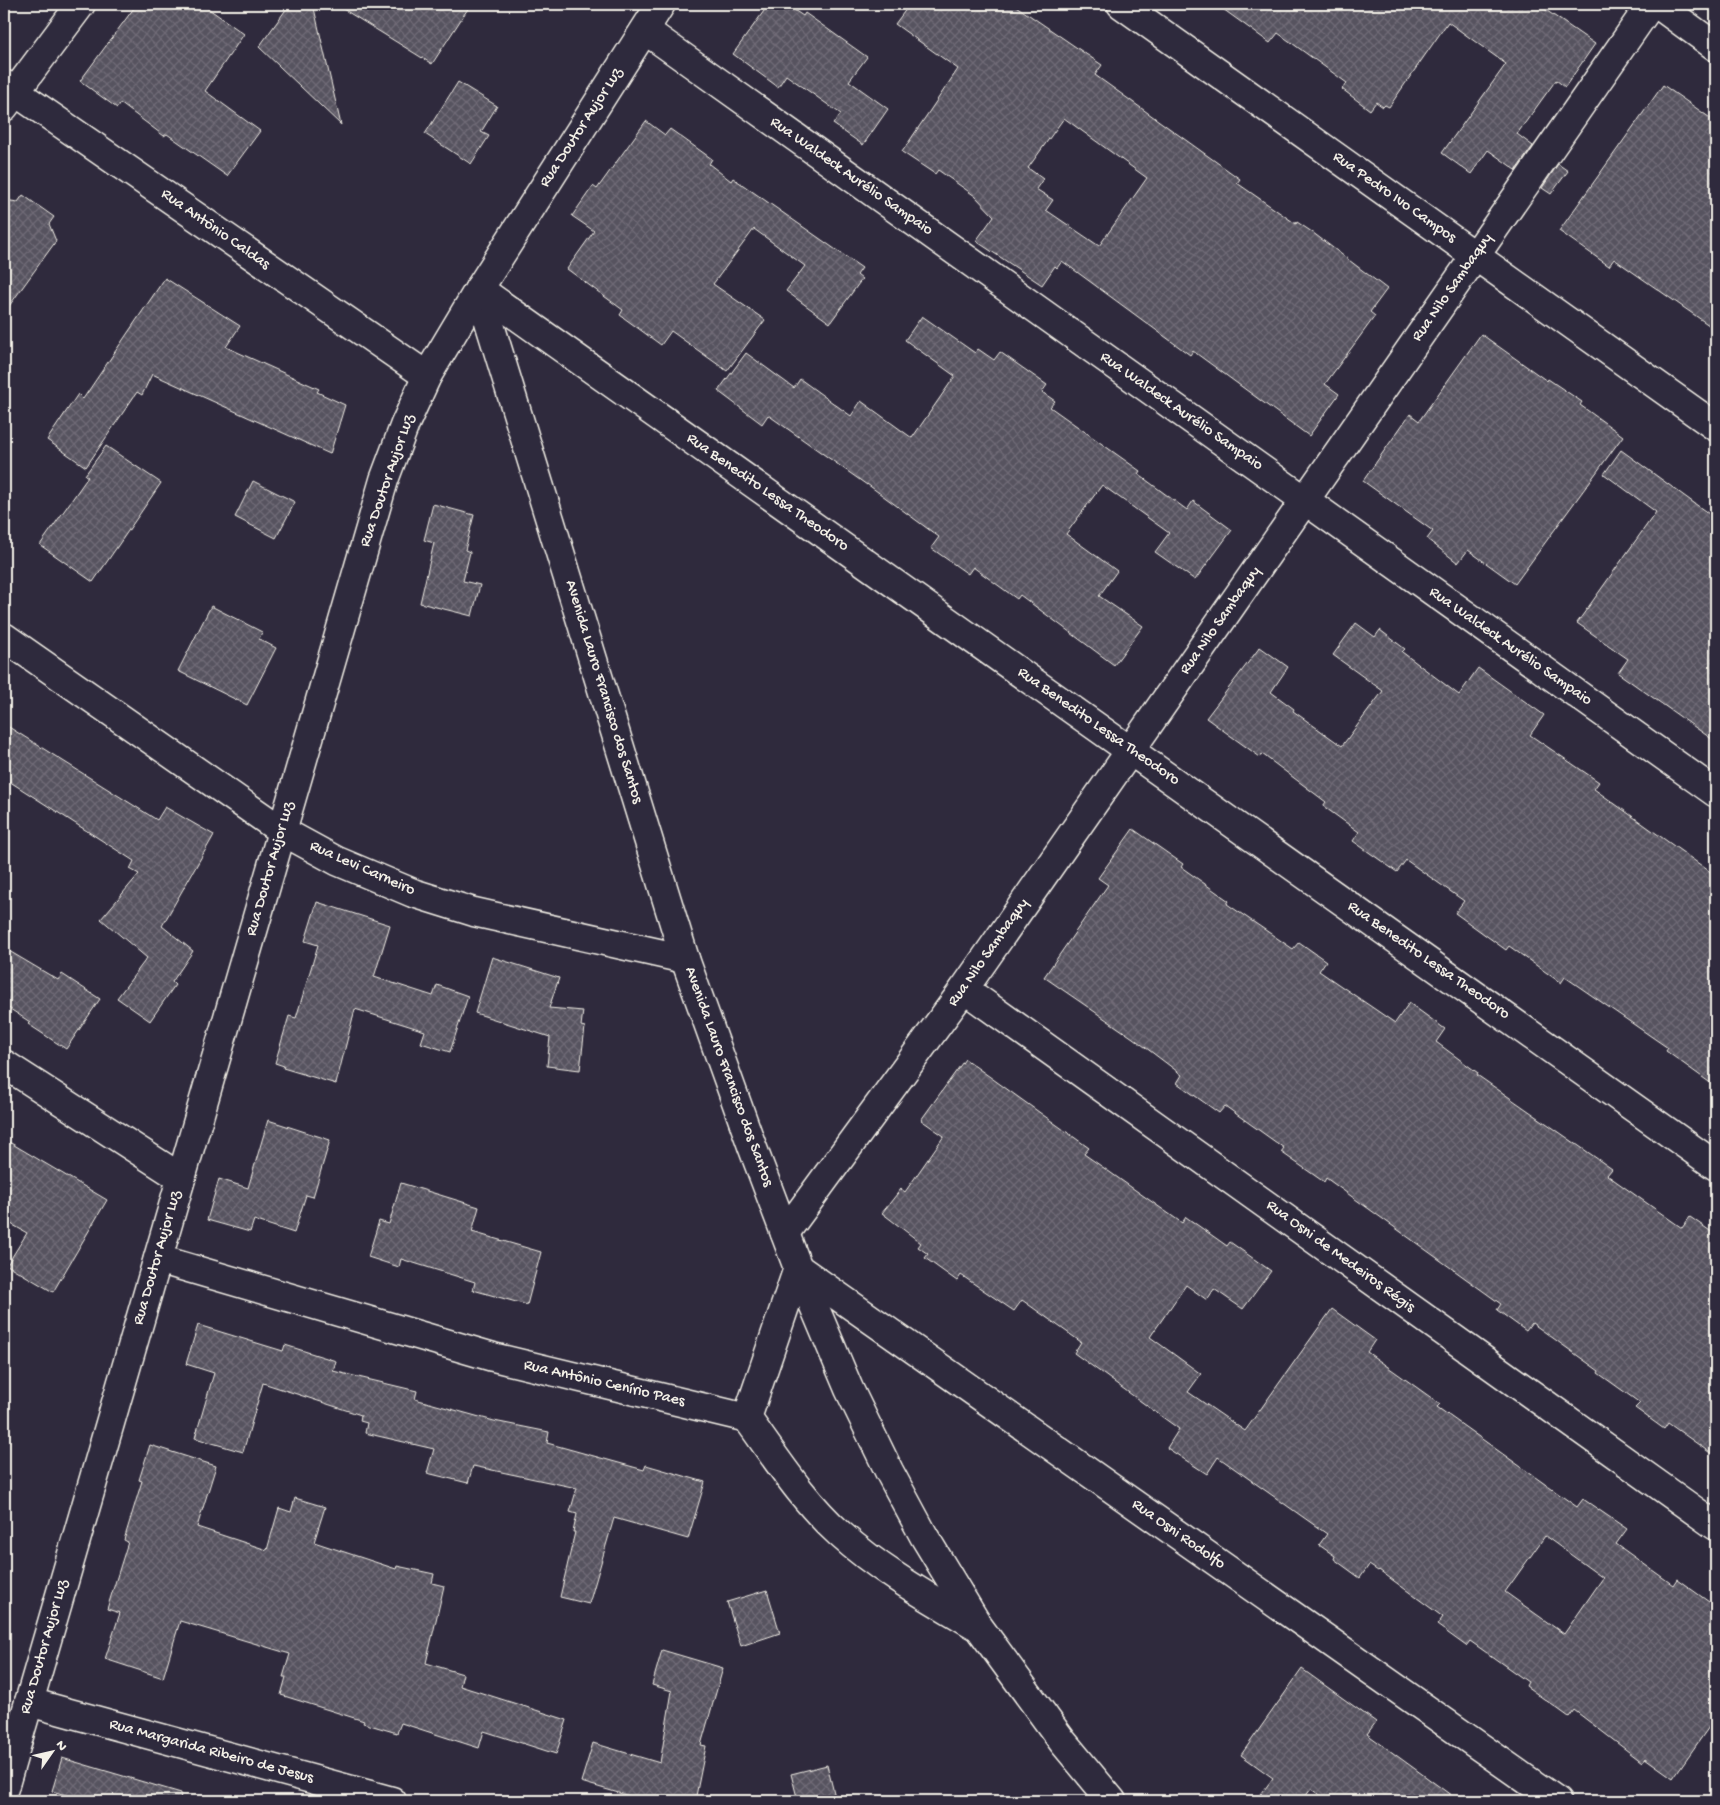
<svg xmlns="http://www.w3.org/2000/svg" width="1720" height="1805" font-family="'Gochi Hand',sans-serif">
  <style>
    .building { fill: url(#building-cross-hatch); stroke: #f4f1e8; fill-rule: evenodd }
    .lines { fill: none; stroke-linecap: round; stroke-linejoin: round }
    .street-casing { stroke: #f4f1e8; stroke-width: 31 }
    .secondary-casing { stroke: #f4f1e8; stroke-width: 31 }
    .street { stroke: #2f2a3d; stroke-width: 28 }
    .secondary { stroke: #2f2a3d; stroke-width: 28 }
    .labels { text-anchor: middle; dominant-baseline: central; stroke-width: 4; stroke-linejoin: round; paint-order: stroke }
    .street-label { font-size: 16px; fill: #f4f1e8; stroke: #2f2a3d }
  </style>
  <defs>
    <pattern id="building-cross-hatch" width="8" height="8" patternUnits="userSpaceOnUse" patternTransform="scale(1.25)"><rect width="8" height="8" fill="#56525f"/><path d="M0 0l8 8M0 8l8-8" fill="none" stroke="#6f6b76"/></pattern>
  </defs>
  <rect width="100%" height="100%" fill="#2f2a3d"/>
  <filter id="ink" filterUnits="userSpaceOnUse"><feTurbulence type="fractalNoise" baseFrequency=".02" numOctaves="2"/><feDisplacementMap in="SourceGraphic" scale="10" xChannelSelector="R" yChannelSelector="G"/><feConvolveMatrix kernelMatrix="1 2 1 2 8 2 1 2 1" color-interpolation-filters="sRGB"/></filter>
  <g filter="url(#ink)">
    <!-- building -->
    <g class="building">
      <polygon points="137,4 202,4 244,34 205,91 260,131 227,176 167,134 164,136 120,103 117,108 80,81"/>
      <polygon points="290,4 313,4 341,125 259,47"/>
      <polygon points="335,4 471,4 432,64"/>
      <polygon points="769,4 785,4 803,16 805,13 867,57 849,81 888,109 863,145 833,124 841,114 786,75 778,87 733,54"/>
      <path d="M 910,4 L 1013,4 L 1102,65 L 1095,75 L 1240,179 L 1237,183 L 1296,224 L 1297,222 L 1312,232 L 1387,289 L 1370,312 L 1375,316 L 1325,384 L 1339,394 L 1309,436 L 1193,351 L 1190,355 L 1062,261 L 1057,268 L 1055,266 L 1042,285 L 976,241 L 994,216 L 975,196 L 938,170 L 935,174 L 902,152 L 958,69 L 895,24 ZM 1064,118 L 1147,178 L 1099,246 L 1046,210 L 1053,200 L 1036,189 L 1043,179 L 1028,168 Z"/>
      <polygon points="1216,4 1537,4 1595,44 1565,87 1556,80 1517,134 1533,146 1516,170 1488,150 1471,174 1442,153 1506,64 1448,22 1389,107 1385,105 1383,107 1376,102 1370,110 1342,89 1347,83 1278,33 1270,43"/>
      <polygon points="458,82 497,106 481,132 489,136 471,164 425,134"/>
      <polygon points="1663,85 1716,122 1716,330 1614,259 1609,266 1559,231"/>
      <polygon points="646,121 665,135 670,129 712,159 709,164 731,181 733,178 862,268 857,275 862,279 830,323 786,291 805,266 754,229 713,284 765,320 727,371 671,331 661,345 620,315 623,310 567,269 594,231 572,216 593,186 597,189"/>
      <polygon points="1558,164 1568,171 1551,194 1542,188"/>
      <polygon points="23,195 54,217 49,224 56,241 4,313 4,200 18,202"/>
      <polygon points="165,278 240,326 226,347 319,389 317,392 345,405 330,454 152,374 142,395 137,392 86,467 47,440 78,394 83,399"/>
      <polygon points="922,316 975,353 978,349 994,360 1000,352 1047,385 1042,392 1055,401 1050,407 1140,471 1138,474 1187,510 1193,501 1232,530 1195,580 1155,552 1169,533 1102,485 1066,534 1117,571 1099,596 1143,626 1114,665 1020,595 1017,599 973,567 968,574 931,548 939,537 867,484 867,485 768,415 762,424 718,391 746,353 794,388 800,379 851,416 861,401 912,438 955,376 905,340"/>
      <polygon points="1481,334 1547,381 1548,379 1582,402 1580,405 1623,436 1515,584 1468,550 1458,563 1427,539 1433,531 1363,481 1410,414 1419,421"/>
      <polygon points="106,446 161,483 93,582 40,545 88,477 85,475"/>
      <polygon points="1621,450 1716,519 1716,742 1618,673 1628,659 1577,623 1656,512 1604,474"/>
      <polygon points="253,481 295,502 276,538 235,517"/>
      <polygon points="433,504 474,515 465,550 470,552 463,581 480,585 472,616 420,603 434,543 424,540"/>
      <polygon points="211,606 262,632 259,639 276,648 247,705 178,671"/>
      <polygon points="1356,623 1375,637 1380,630 1405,649 1402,652 1459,695 1478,668 1544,715 1530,735 1599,782 1594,789 1716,876 1716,1087 1666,1051 1668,1048 1565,977 1561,983 1509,946 1506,950 1455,913 1464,901 1406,860 1397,872 1353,841 1359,832 1323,806 1326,802 1262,754 1260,757 1206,718 1260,647 1288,667 1271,692 1294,709 1293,711 1342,746 1383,691 1333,655"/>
      <polygon points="4,724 157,820 165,807 214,835 162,926 193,951 172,982 175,985 150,1021 117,998 147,958 101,919 139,874 130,869 134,861 4,778"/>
      <polygon points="1133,829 1183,864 1181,867 1229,901 1227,904 1293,949 1299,942 1326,961 1319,971 1395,1023 1409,1003 1445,1029 1436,1042 1478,1073 1477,1075 1612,1169 1607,1175 1682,1228 1690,1217 1716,1235 1716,1457 1668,1423 1664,1429 1635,1408 1640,1403 1598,1373 1599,1371 1532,1323 1526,1331 1497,1310 1501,1304 1326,1178 1324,1182 1281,1152 1284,1148 1225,1106 1219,1113 1177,1083 1182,1075 1133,1038 1044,977 1108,885 1098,878"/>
      <polygon points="317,902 390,925 374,977 433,996 437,985 468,996 450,1052 421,1043 425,1031 355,1009 336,1084 283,1068 284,1066 275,1063 289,1016 296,1018 318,945 305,941"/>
      <polygon points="4,948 58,980 62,974 100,999 66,1049 28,1024 30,1022 4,1005"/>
      <polygon points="492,957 559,978 549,1008 583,1011 581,1026 585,1027 580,1070 547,1066 550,1037 475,1013"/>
      <path d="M 965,1059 L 1089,1148 L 1084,1154 L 1182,1223 L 1186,1217 L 1227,1246 L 1230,1242 L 1271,1271 L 1243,1309 L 1214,1289 L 1207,1300 L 1186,1285 L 1150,1337 L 1201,1374 L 1188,1392 L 1245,1431 L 1332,1309 L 1375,1340 L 1367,1352 L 1440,1404 L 1437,1407 L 1577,1507 L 1583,1499 L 1627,1529 L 1616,1544 L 1673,1585 L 1677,1579 L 1716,1607 L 1716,1717 L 1673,1778 L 1645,1758 L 1642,1762 L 1574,1710 L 1569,1717 L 1526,1686 L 1528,1682 L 1470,1641 L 1466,1646 L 1437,1625 L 1443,1617 L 1379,1570 L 1378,1571 L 1369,1565 L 1360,1578 L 1334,1559 L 1335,1556 L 1319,1545 L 1327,1534 L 1218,1457 L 1207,1474 L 1167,1448 L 1179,1429 L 1074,1353 L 1081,1342 L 1022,1300 L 1014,1311 L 961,1275 L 957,1281 L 925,1258 L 928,1254 L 918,1247 L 921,1243 L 882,1213 L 901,1189 L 905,1192 L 944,1136 L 921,1120 ZM 1545,1536 L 1603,1578 L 1564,1634 L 1505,1592 Z"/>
      <polygon points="268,1120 330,1140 313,1197 306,1195 294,1233 254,1220 250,1232 207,1220 219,1179 248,1188"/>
      <polygon points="4,1139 107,1200 53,1292 7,1265 27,1233 4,1220"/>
      <polygon points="401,1183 479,1207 472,1232 541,1252 527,1305 473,1290 475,1282 401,1259 399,1267 368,1257 379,1221 389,1224"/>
      <polygon points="198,1325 283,1351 285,1345 336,1361 333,1371 417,1391 415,1399 494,1421 549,1432 547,1443 644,1470 646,1465 705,1482 688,1539 614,1518 589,1604 560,1597 575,1532 573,1532 577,1514 570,1512 577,1488 473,1466 468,1483 427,1473 434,1449 365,1433 367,1423 360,1421 361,1415 263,1383 243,1452 195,1438 214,1373 186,1364"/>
      <polygon points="150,1445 216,1466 197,1527 267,1550 279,1508 291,1512 295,1498 325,1507 314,1542 396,1569 397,1566 434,1574 432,1583 444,1586 426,1663 463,1674 460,1686 567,1720 556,1754 484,1731 479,1748 401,1723 397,1733 363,1723 364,1721 281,1695 286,1677 283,1677 290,1654 180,1621 163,1678 105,1659 120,1613 107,1609 128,1542 124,1540 142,1481 139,1480"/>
      <polygon points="767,1590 780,1633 741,1646 727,1602"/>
      <polygon points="662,1650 723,1668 701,1745 706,1746 695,1801 646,1801 581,1782 593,1743 660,1763 672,1691 652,1685"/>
      <polygon points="1302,1669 1376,1722 1367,1734 1459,1801 1328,1801 1311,1789 1302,1801 1256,1801 1273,1778 1241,1755"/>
      <polygon points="62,1758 181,1793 180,1801 86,1801 52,1791"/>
      <polygon points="827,1765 836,1801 798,1801 791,1774"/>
    </g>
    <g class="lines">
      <!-- street casing -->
      <g class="street-casing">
        <g id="street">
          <polyline points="1121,4 1716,427"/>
          <polyline points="1657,4 1716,47"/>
          <polyline points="645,30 1716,793"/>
          <polyline points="4,84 427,376"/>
          <polyline points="4,107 81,4"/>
          <polyline points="479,289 685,959 752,1146 798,1268 849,1389 889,1471 924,1536 979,1627 1063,1742 1112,1801"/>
          <polyline points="479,289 1716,1166"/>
          <polyline points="4,637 282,831 337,861 413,893 474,912 685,959"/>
          <polyline points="964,989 1716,1526"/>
          <polyline points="4,1064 181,1178"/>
          <polyline points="785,1233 964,989 1651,4"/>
          <path d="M 158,1259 L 493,1357 L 747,1418 C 776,1458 803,1501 840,1534 C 881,1571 928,1597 975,1625"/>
          <polyline points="747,1418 798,1268 1557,1801"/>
          <polyline points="29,1702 392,1801"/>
        </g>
      </g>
      <!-- secondary casing -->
      <g class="secondary-casing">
        <polyline id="secondary" points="4,1788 384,480 405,424 427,376 479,289 661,4"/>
      </g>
      <!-- street -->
      <use href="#street" class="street"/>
      <!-- secondary -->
      <use href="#secondary" class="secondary"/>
    </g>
  </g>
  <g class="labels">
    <!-- street labels -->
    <g class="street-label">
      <text transform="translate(582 128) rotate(-57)">Rua Doutor Aujor Luz</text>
      <text transform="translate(851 177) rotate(35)">Rua Waldeck Aurélio Sampaio</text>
      <text transform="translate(1394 198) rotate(35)">Rua Pedro Ivo Campos</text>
      <text transform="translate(215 230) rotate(35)">Rua Antônio Caldas</text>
      <text transform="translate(1453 288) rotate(-55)">Rua Nilo Sambaquy</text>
      <text transform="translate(1181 412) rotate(35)">Rua Waldeck Aurélio Sampaio</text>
      <text transform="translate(388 481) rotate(-71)">Rua Doutor Aujor Luz</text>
      <text transform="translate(767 493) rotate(35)">Rua Benedito Lessa Theodoro</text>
      <text transform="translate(1221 621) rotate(-55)">Rua Nilo Sambaquy</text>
      <text transform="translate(1510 647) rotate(35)">Rua Waldeck Aurélio Sampaio</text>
      <text transform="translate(603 692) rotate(73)">Avenida Lauro Francisco dos Santos</text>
      <text transform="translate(1098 727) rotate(35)">Rua Benedito Lessa Theodoro</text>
      <text transform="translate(271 869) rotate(-74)">Rua Doutor Aujor Luz</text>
      <text transform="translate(362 869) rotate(24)">Rua Levi Carneiro</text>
      <text transform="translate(989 953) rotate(-55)">Rua Nilo Sambaquy</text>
      <text transform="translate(1428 961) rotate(35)">Rua Benedito Lessa Theodoro</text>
      <text transform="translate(728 1077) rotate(70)">Avenida Lauro Francisco dos Santos</text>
      <text transform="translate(1340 1257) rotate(36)">Rua Osni de Medeiros Régis</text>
      <text transform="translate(158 1258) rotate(-74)">Rua Doutor Aujor Luz</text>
      <text transform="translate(604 1384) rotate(13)">Rua Antônio Cenírio Paes</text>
      <text transform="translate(1178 1535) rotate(35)">Rua Osni Rodolfo</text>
      <text transform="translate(45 1647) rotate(-74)">Rua Doutor Aujor Luz</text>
      <text transform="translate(211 1752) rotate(15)">Rua Margarida Ribeiro de Jesus</text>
    </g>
  </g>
  <!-- margin -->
  <rect width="1720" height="1805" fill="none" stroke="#2f2a3d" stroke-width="20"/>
  <rect x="10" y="10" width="1700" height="1785" fill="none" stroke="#f4f1e8" stroke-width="2" filter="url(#ink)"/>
  <!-- north arrow -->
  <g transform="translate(52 1752) rotate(56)" stroke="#2f2a3d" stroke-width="4" paint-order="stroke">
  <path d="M0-4L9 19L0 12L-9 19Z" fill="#f4f1e8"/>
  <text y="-8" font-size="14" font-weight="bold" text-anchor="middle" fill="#f4f1e8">N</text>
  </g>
</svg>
